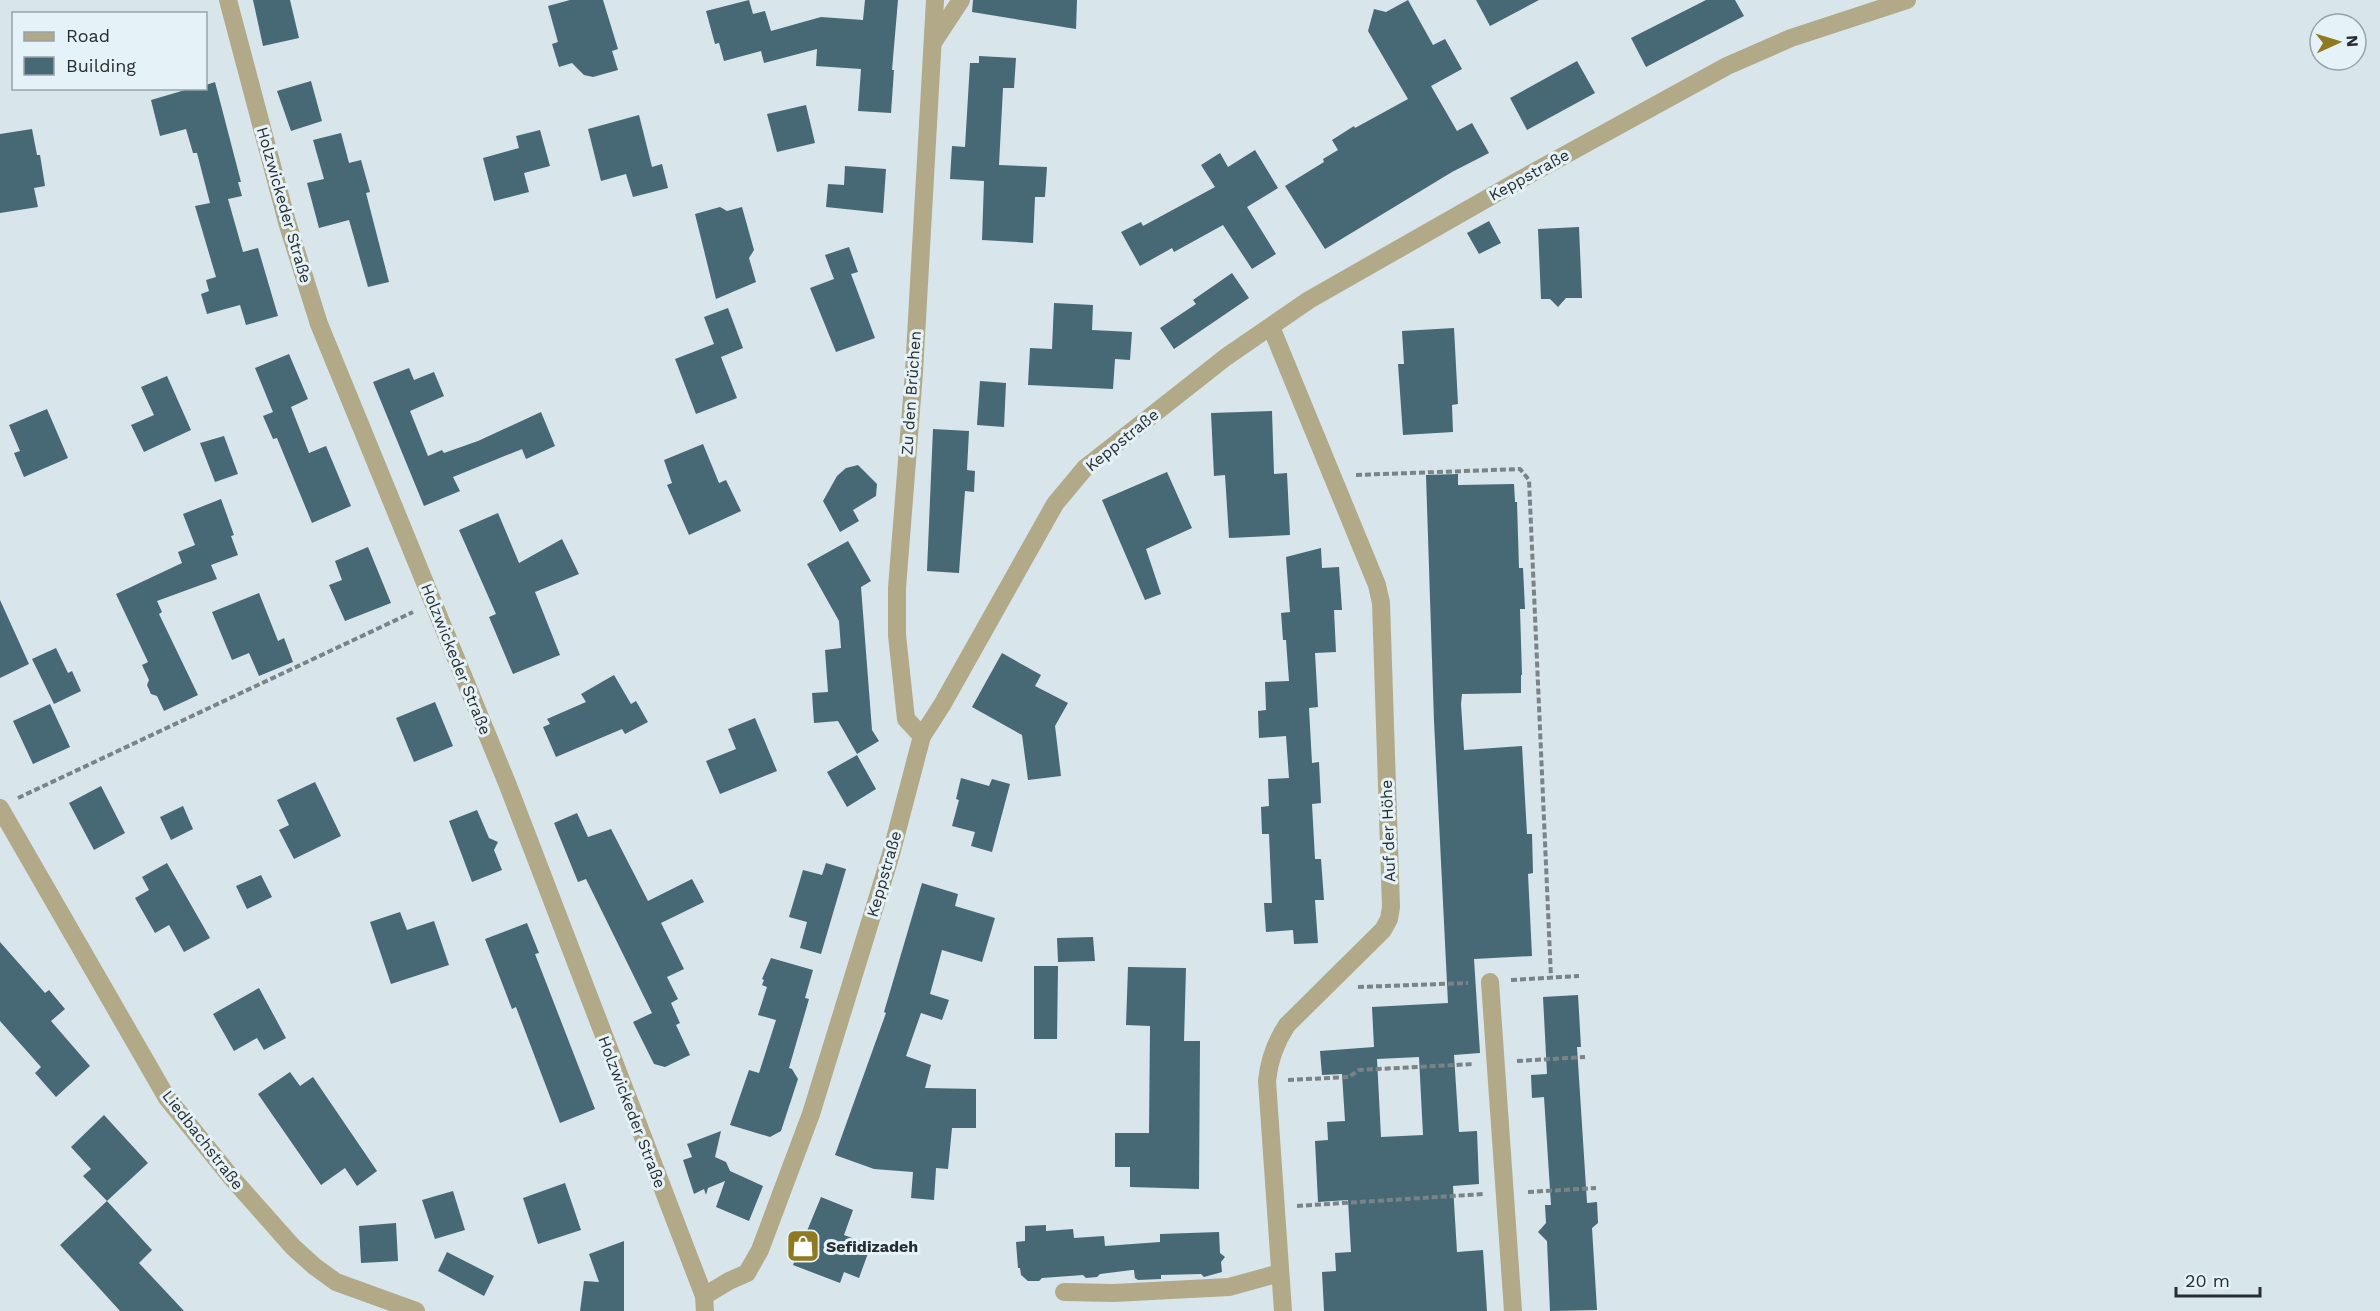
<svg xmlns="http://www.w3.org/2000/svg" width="2380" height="1311" font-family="'Work Sans',sans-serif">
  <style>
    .building { fill: #476875; fill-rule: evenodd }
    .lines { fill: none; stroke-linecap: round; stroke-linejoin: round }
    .path { stroke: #7a8386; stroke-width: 4; stroke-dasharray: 6 3; stroke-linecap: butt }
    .minor { stroke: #b1a988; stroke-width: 18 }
    .labels { text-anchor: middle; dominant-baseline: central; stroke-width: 6; stroke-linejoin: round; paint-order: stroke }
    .street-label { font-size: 16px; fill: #282d2f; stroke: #e5f2f8 }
    .poi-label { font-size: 16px; font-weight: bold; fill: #282d2f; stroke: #e5f2f8; text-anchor: start }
  </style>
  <rect width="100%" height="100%" fill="#d8e5ea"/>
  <!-- building -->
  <g class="building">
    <polygon points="253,0 290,0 299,38 263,46"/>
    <polygon points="570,0 603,0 618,49 612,51 618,70 593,77 584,75 572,63 559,67 552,44 558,42 548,6"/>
    <polygon points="749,0 753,14 765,11 771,31 821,17 863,20 865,0 898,0 892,70 894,70 891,113 858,111 861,69 816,66 817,49 764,63 761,51 724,61 719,43 715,44 706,11"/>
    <polygon points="973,0 1077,0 1076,29 972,12"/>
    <polygon points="1408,0 1433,45 1445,39 1462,69 1431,86 1457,131 1472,123 1489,153 1452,172 1325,249 1285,186 1324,162 1323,159 1338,150 1332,140 1354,126 1355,128 1408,99 1368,31 1374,9 1386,12"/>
    <polygon points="1476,0 1539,0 1490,26"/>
    <polygon points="1706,0 1735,0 1744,16 1646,67 1631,38"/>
    <polygon points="979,56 1016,58 1014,88 1003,88 999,165 1047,167 1045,197 1035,197 1033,243 982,240 984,181 950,179 952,146 965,147 970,63 979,63"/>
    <polygon points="1577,61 1595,93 1527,130 1510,98"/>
    <polygon points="311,81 322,121 291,131 277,91"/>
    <polygon points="215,82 241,182 238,182 242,196 228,199 243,252 258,248 278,316 246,325 240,305 207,314 201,294 209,291 206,280 216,277 195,206 210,203 197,153 193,153 186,129 160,136 151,100 192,88 206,88 206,85"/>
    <polygon points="806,105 815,143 777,152 767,114"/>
    <polygon points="639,115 652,167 662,164 668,188 633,197 626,174 601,181 588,129"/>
    <polygon points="32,129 37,155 40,155 45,186 34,188 38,207 0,213 0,134"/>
    <polygon points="540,130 550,166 524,173 529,192 494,201 483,158 519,148 516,136"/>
    <polygon points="341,133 349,163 361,160 370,192 366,193 389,282 368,287 349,220 319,228 307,183 324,179 313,140"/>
    <polygon points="1255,150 1278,188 1247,207 1276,254 1252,269 1223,225 1174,252 1172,248 1140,266 1121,232 1141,222 1143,226 1215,187 1201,165 1220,153 1228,167"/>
    <polygon points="845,166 886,169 883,213 826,207 828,184 844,185"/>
    <polygon points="720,207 727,211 742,207 754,250 749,258 756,282 716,299 695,214"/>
    <polygon points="1489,221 1501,243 1479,254 1467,233"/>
    <polygon points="1579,227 1582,298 1566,298 1558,307 1550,299 1541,299 1538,229"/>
    <polygon points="849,247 858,272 851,274 875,338 836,352 810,288 834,279 825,255"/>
    <polygon points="1232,273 1249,298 1174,349 1160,328 1196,304 1193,300"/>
    <polygon points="1054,303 1093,305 1092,330 1132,332 1130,360 1115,359 1113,389 1028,385 1030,348 1052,349"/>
    <polygon points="728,308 743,348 721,357 737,398 696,414 675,359 714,344 704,317"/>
    <polygon points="1454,328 1458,404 1452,405 1453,432 1403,435 1398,364 1404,364 1402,331"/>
    <polygon points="289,354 308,399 291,407 309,453 326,446 351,506 312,523 277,438 273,439 263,416 273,412 255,368"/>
    <polygon points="409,368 414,380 434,372 444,396 410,411 428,456 442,450 444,453 478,441 541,412 555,446 526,459 522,449 453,477 460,491 424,506 373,382"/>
    <polygon points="167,376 191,430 144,452 131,425 154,415 141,387"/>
    <polygon points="980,381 1006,383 1004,427 977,425"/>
    <polygon points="47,409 68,458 24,477 14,453 20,451 9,425"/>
    <polygon points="1272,411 1274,474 1287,473 1290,535 1229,538 1225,475 1214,476 1211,413"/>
    <polygon points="933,429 969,431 967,470 975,471 974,492 965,491 959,573 927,571"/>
    <polygon points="224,436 238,474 215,482 200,443"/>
    <polygon points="703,444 719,483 726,480 741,511 689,535 667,485 672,483 664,460"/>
    <polygon points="858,465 877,484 876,496 853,510 859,521 840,532 823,501 837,476 846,468"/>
    <polygon points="1167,472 1192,528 1146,549 1161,594 1145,600 1102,500"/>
    <path d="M 1458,474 L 1458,485 L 1514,484 L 1515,502 L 1517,502 L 1519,568 L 1523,568 L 1525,609 L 1520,609 L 1522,675 L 1521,675 L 1521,693 L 1462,694 L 1461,704 L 1464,750 L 1522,746 L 1527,834 L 1532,834 L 1533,873 L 1528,874 L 1532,956 L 1474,959 L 1480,1053 L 1454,1055 L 1459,1132 L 1477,1131 L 1479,1184 L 1453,1186 L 1457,1252 L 1483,1250 L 1487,1311 L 1324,1311 L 1322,1272 L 1336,1271 L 1335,1253 L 1351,1252 L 1348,1200 L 1318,1202 L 1315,1141 L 1328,1140 L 1327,1122 L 1345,1121 L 1342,1074 L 1322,1075 L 1320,1051 L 1374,1047 L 1372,1007 L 1448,1003 L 1434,721 L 1426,475 ZM 1419,1057 L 1423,1135 L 1381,1137 L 1377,1059 Z"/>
    <polygon points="221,499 234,535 231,536 238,555 211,565 217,579 157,601 162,612 159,614 198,695 164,711 157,696 151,694 147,685 149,680 142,665 148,662 116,594 182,563 178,552 195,545 183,514"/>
    <polygon points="498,513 519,563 562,539 579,574 535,592 560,655 513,674 489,617 496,614 459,530"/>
    <polygon points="848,541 871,581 861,587 872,730 879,741 857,754 838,721 814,723 812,693 828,692 825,650 841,648 839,621 807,564"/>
    <polygon points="368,547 391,603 345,621 329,585 342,580 335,561"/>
    <polygon points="1321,548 1322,568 1339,567 1342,610 1334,610 1336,652 1315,653 1318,707 1309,708 1312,763 1319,762 1321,803 1312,804 1315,859 1321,859 1324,900 1315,900 1318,943 1294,944 1293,930 1266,932 1264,903 1272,903 1269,834 1262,834 1261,807 1269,806 1268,779 1289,778 1286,736 1259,738 1258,711 1266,710 1265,682 1289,681 1286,640 1283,640 1281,613 1290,612 1286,557"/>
    <polygon points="259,593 278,641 284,638 293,662 259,676 249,653 232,660 212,612"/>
    <polygon points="0,600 29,664 0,678"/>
    <polygon points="56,648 68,673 72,671 81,691 54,704 32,659"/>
    <polygon points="1002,653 1041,675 1035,686 1068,703 1055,726 1061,776 1028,780 1022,735 972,707"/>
    <polygon points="614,675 631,704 636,701 648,722 625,734 622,729 556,757 543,727 550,724 547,719 586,702 581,694"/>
    <polygon points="435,702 453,746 414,762 396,718"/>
    <polygon points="50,704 70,747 33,764 13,721"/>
    <polygon points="755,718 777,771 720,794 706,761 736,749 728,729"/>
    <polygon points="857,755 876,789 847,807 827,772"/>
    <polygon points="961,778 989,786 992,779 1010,784 992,852 971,846 975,832 952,826 959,800 956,799"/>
    <polygon points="315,782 341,836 294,859 279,830 289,825 277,800"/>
    <polygon points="101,786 125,833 94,850 69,803"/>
    <polygon points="183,806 193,829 171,840 160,817"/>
    <polygon points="477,810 489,838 498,842 494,850 502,870 472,882 449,821"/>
    <polygon points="577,813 588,837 611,829 648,901 692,879 704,902 661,923 684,969 667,977 678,999 671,1003 680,1023 676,1025 690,1055 665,1067 654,1064 633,1022 652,1013 586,879 578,882 554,823"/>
    <polygon points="167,863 210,938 184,952 169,925 155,933 135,898 149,890 142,877"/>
    <polygon points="826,863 846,869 821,954 800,948 807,922 789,917 803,870 822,875"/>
    <polygon points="261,875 272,897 247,909 236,886"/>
    <polygon points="922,883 958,894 955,906 995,918 982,962 942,950 930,994 949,1000 942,1020 921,1013 906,1056 931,1065 925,1088 976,1089 976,1128 952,1128 948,1169 936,1168 934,1200 911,1198 913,1172 874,1169 835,1155 886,1013 884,1012"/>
    <polygon points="400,912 407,930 434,921 449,965 391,984 370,922"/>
    <polygon points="527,923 539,953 535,954 595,1109 560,1123 516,1007 512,1009 485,939"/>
    <polygon points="1093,937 1095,961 1058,962 1057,938"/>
    <polygon points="0,942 45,993 49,990 65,1009 51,1021 90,1066 56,1097 35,1073 41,1067 0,1021"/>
    <polygon points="771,958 813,970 805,998 809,999 789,1068 792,1069 798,1079 781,1131 770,1137 730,1125 749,1070 759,1073 776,1020 758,1015 767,987 762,985 764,980 762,979"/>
    <polygon points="1034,966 1058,966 1057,1039 1034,1039"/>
    <polygon points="1128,967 1186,968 1184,1041 1200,1041 1199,1189 1130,1187 1130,1167 1115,1167 1115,1133 1149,1133 1150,1026 1126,1025"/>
    <polygon points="259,988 286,1038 264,1050 257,1038 234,1051 213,1014"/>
    <polygon points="1578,995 1581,1047 1577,1047 1587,1203 1597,1202 1598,1223 1592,1228 1597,1310 1550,1311 1547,1241 1538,1232 1546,1223 1545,1205 1551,1205 1544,1097 1532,1098 1531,1075 1547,1074 1543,997"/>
    <polygon points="290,1072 300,1086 313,1077 377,1171 357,1186 345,1168 321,1185 258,1094"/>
    <polygon points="104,1115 148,1163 107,1201 83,1176 91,1169 71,1147"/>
    <polygon points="721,1131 715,1157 726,1162 730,1171 763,1186 749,1221 716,1207 725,1181 708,1188 706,1195 704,1189 694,1194 683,1160 692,1157 687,1144"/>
    <polygon points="565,1183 581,1230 538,1244 523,1198"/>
    <polygon points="453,1191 465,1230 435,1239 422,1200"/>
    <polygon points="821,1197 853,1210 844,1235 871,1245 859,1278 844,1272 840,1283 793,1265"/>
    <polygon points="107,1201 152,1250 139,1263 184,1311 120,1311 60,1245"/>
    <polygon points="396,1223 398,1261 361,1263 359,1226"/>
    <polygon points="1046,1225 1046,1231 1073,1229 1074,1238 1104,1236 1105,1246 1160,1242 1160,1234 1219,1232 1220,1253 1225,1257 1221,1262 1222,1272 1204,1277 1201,1274 1161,1275 1161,1279 1138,1280 1135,1278 1134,1270 1132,1270 1100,1274 1097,1277 1086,1278 1083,1275 1042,1278 1039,1281 1028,1281 1021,1275 1020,1268 1018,1268 1016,1242 1025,1241 1025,1226"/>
    <polygon points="624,1241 624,1311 580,1311 584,1281 599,1282 589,1254"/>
    <polygon points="447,1252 494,1276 484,1296 438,1271"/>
  </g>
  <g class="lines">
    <!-- path -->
    <g class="path">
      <polyline points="1356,475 1520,469 1529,480 1551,978"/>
      <polyline points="18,798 413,612"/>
      <polyline points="1511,980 1579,976"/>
      <polyline points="1358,987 1468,983"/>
      <polyline points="1517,1061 1585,1057"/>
      <polyline points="1288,1080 1349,1077 1359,1070 1474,1064"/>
      <polyline points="1528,1192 1596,1188"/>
      <polyline points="1297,1206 1484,1194"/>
    </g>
    <!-- minor -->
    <g class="minor">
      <polyline points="228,0 287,222 319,324 507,783 704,1296 705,1311"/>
      <polyline points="934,41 961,0"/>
      <path d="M 1271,327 L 1377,585 L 1381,603 L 1391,907 L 1389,919 L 1383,930 L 1287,1025 C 1275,1043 1269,1060 1267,1081 L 1283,1311"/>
      <polyline points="922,736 906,719 897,635 897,588 914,372 935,0"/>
      <polyline points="0,808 167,1098 231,1177 293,1247 314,1266 336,1282 416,1311"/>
      <polyline points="1490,982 1513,1311"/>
      <polyline points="1064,1292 1114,1293 1229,1287 1280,1273"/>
      <polyline points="704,1296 729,1281 747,1273 760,1250 811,1114 891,854 922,736 942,705 1055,504 1085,468 1226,357 1309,300 1516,182 1727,66 1791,38 1907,0"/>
    </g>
  </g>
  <!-- icons -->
  <defs>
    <g id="shop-square" transform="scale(1.725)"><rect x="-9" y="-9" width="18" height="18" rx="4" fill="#907a21" stroke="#e5f2f8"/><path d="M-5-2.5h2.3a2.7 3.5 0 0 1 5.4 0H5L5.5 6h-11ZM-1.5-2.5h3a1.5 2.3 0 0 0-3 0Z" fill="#fff"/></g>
  </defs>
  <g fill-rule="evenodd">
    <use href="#shop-square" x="803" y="1246"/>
  </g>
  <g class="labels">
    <!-- street labels -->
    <g class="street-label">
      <text transform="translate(1529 175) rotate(-29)">Keppstraße</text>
      <text transform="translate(284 205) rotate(74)">Holzwickeder Straße</text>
      <text transform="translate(911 393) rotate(-86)">Zu den Brüchen</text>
      <text transform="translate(1122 440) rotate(-39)">Keppstraße</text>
      <text transform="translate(456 659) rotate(68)">Holzwickeder Straße</text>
      <text transform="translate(1388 831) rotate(-92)">Auf der Höhe</text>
      <text transform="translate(884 874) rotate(-74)">Keppstraße</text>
      <text transform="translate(632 1112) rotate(69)">Holzwickeder Straße</text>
      <text transform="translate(203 1140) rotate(52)">Liedbachstraße</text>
    </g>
    <!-- poi labels -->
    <g class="poi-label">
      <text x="826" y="1246">Sefidizadeh</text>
    </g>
  </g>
  <!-- legend -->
  <rect x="12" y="12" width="195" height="78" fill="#e5f2f8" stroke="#99a3a8" stroke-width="1.5"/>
  <rect x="24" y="32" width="30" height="9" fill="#b1a988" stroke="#99a3a8" stroke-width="1.5"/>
  <text x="66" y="42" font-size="18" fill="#282d2f">Road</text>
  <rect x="24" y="57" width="30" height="18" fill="#476875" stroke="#99a3a8" stroke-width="1.5"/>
  <text x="66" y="72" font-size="18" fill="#282d2f">Building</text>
  <!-- north arrow -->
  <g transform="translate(2338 42) rotate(86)"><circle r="28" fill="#e5f2f8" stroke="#99a3a8" stroke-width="1.5"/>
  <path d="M0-4.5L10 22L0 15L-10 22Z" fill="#907a21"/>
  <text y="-9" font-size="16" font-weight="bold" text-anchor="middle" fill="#282d2f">N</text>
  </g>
  <!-- scale -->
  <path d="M2176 1287v9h84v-9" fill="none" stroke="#282d2f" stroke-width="3"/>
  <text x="2185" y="1287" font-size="18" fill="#282d2f" stroke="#e5f2f8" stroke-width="4.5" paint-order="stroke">20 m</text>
</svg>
